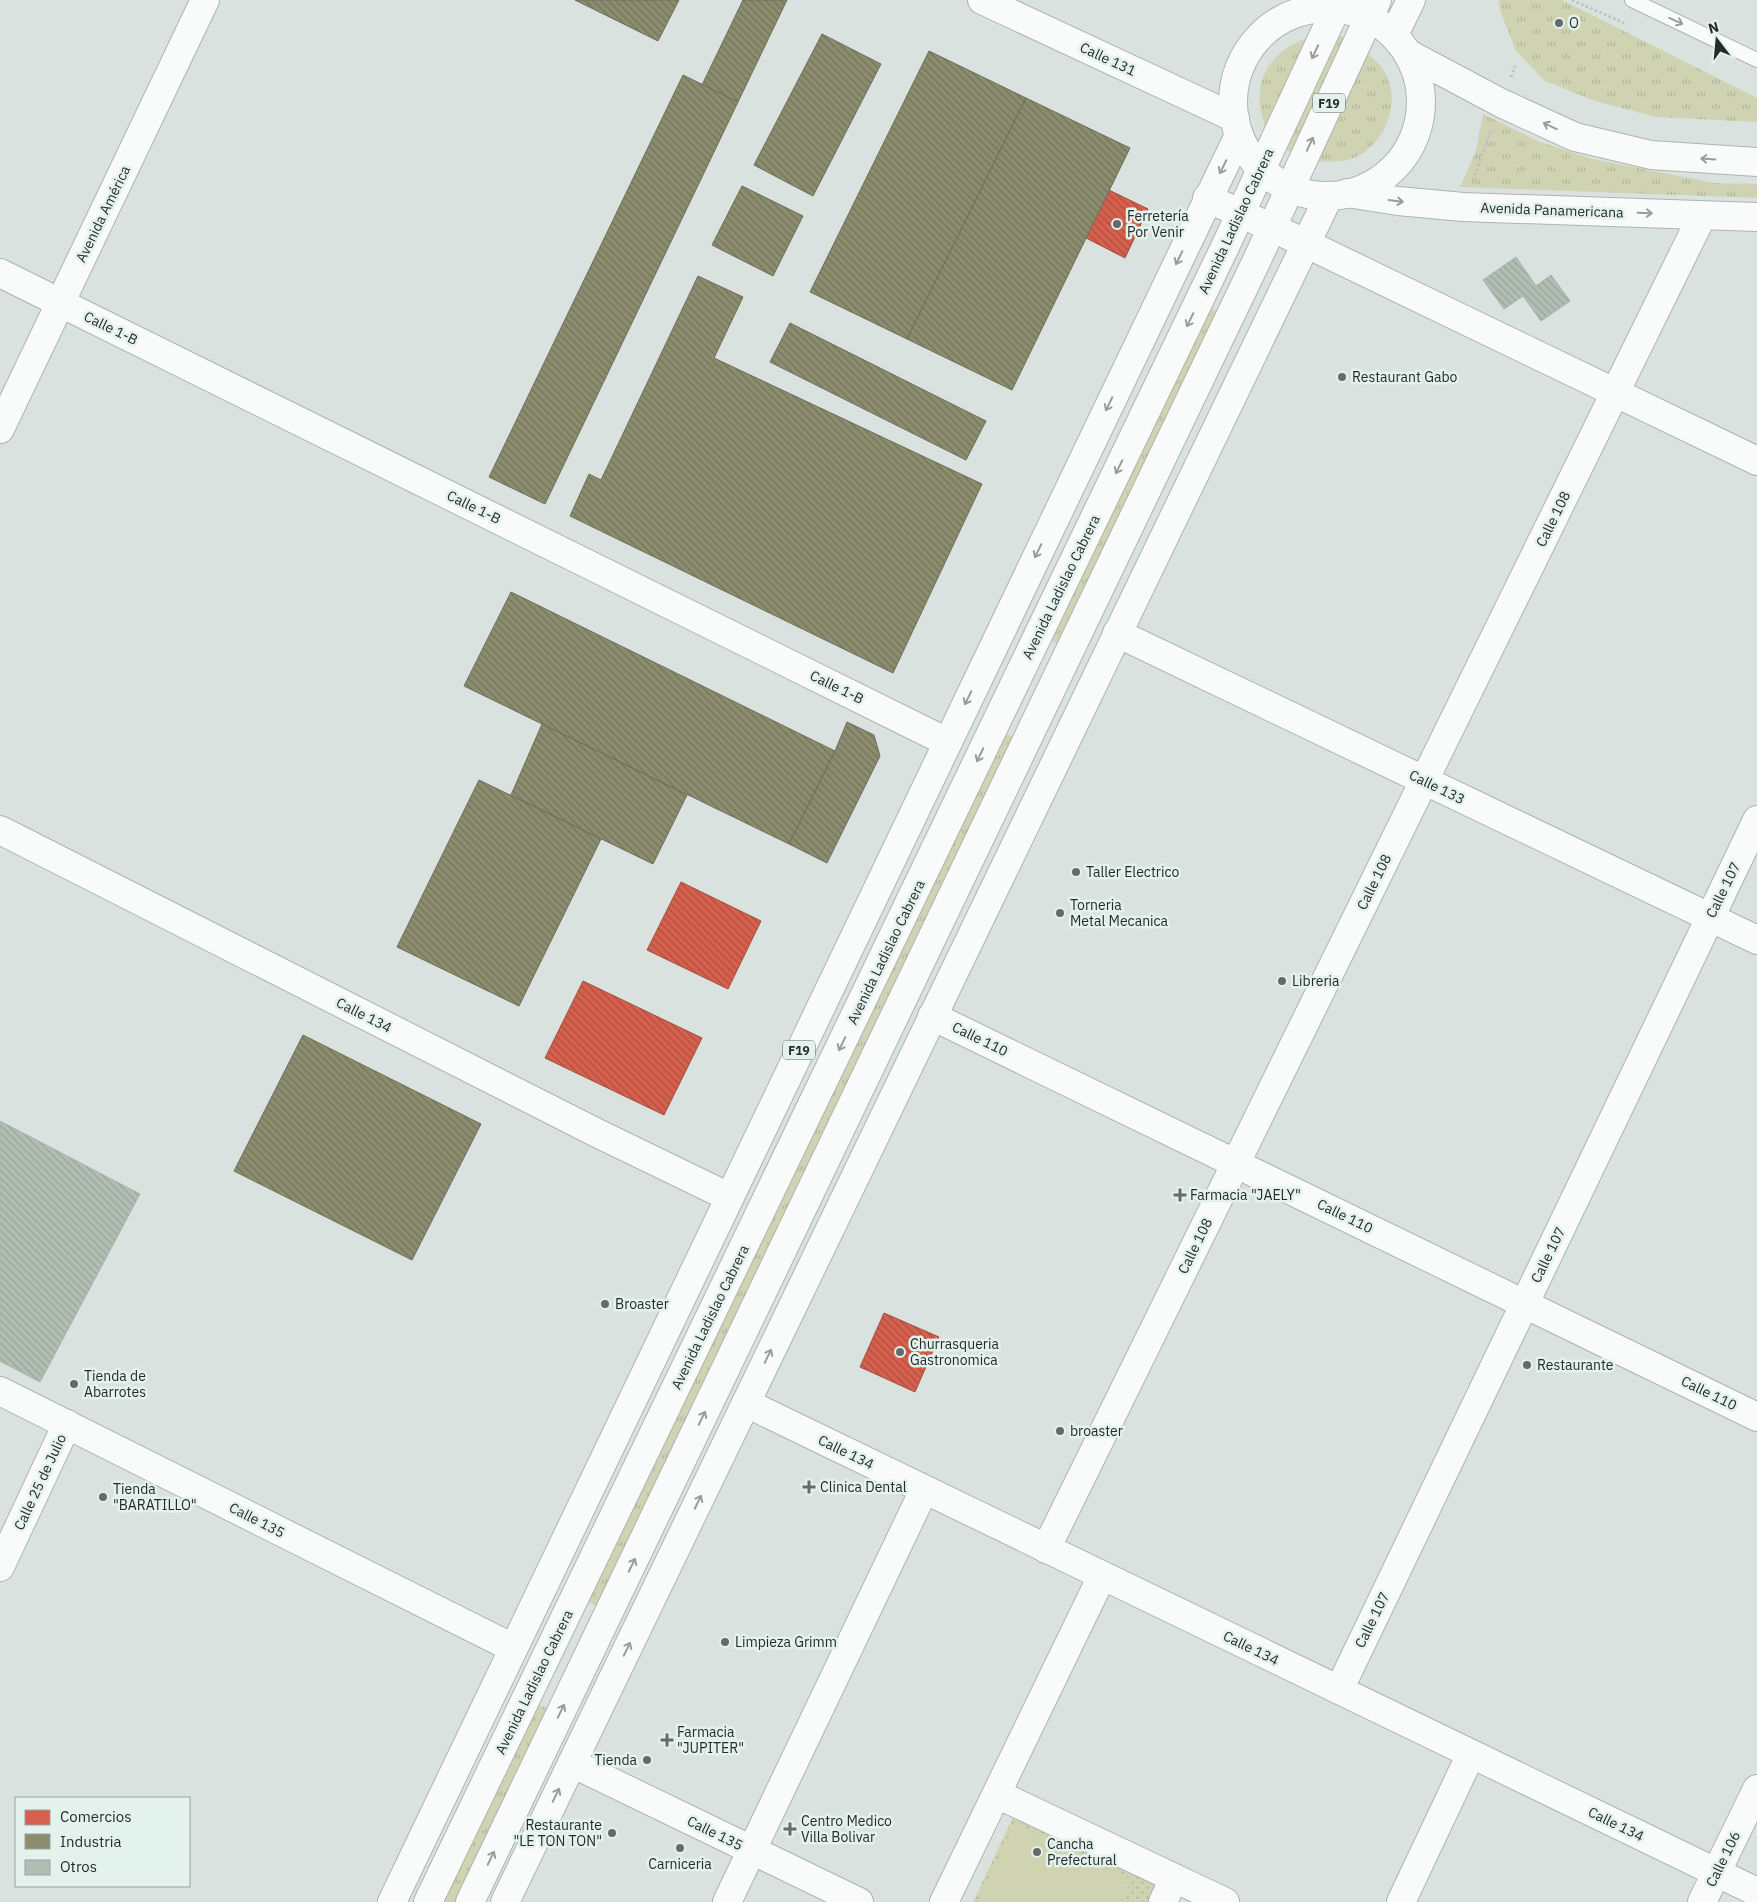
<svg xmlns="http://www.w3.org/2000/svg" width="1757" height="1902" font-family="'IBM Plex Sans',sans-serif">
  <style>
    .grass { fill: url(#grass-tufts) }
    .park { fill: url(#park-dots) }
    .pitch { fill: #d0d3b2 }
    .shops { fill: url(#shops-back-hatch); stroke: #a15042 }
    .industry { fill: url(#industry-back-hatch); stroke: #6d6f5a }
    .building { fill: url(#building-back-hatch); stroke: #abb0ad }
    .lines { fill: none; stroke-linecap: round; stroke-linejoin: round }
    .lane-casing { stroke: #adb4b2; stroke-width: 16 }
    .street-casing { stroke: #adb4b2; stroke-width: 30 }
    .secondary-casing { stroke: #adb4b2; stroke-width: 30 }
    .primary-casing { stroke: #adb4b2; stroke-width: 30 }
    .highway-casing { stroke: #adb4b2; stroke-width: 30 }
    .path { stroke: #bfc2c1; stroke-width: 3; stroke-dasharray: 2.5 2.5; stroke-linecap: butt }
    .lane { stroke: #f9fbfa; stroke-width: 14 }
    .street { stroke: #f9fbfa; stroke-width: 28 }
    .secondary { stroke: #f9fbfa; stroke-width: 28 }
    .primary { stroke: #f9fbfa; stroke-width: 28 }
    .highway { stroke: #f9fbfa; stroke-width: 28 }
    .oneway { stroke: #9a9d9c }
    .poi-dot { fill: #656b6a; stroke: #e4f2ee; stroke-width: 2 }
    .labels { text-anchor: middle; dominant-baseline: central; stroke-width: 5; stroke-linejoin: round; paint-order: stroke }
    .shield { fill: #e4f2ee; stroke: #5f6765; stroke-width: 1 }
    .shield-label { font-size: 12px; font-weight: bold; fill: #262b2a }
    .poi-label { font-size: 14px; fill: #262b2a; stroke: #e4f2ee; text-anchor: start }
    .street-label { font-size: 14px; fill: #262b2a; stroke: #e4f2ee }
  </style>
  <defs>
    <pattern id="grass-tufts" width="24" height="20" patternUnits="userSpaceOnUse" patternTransform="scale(1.25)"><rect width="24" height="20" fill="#d0d3b2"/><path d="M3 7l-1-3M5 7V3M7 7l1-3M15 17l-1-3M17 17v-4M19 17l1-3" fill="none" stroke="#b2b599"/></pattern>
    <pattern id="park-dots" width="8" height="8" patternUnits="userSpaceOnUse" patternTransform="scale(1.25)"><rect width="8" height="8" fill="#d0d3b2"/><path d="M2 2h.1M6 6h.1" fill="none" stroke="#b2b599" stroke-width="1.8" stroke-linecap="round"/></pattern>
    <pattern id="shops-back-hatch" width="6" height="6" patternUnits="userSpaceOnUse" patternTransform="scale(1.25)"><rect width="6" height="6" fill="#d6604d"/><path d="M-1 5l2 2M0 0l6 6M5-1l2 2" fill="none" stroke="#ad4f40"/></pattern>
    <pattern id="industry-back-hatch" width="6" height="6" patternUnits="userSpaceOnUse" patternTransform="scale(1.25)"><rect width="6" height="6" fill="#8c8c6e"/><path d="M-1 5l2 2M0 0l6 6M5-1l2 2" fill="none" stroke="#72735b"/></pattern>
    <pattern id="building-back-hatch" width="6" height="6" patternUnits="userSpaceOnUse" patternTransform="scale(1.25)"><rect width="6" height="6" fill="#b1bfb3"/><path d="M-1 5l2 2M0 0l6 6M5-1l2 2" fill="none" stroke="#98a49a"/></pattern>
  </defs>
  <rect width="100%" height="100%" fill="#dae2e0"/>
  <!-- grass -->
  <g class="grass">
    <polygon points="1499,0 1562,0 1757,98 1757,122 1657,117 1595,101 1545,81 1516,51 1500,11"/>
    <polygon points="1336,34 1349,40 1297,155 1284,149"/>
    <path d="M 1314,36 L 1267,132 C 1248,85 1266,50 1314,36 Z"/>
    <path d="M 1366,52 C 1371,56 1376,61 1380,65 C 1404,95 1388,140 1358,156 C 1344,163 1330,162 1316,161 Z"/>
    <polygon points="1483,114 1540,142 1593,159 1714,183 1757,184 1757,198 1460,187 1476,151"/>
    <polygon points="1206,307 1220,312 1060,645 1046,638"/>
    <polygon points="1003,733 1019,739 605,1610 588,1602"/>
    <polygon points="533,1703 555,1711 463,1902 439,1902"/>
  </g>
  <!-- park -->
  <polygon class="park" points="1014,1815 1159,1881 1149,1902 973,1902"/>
  <!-- pitch -->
  <polygon class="pitch" points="1015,1824 1131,1880 1120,1902 977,1902"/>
  <!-- shops -->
  <g class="shops">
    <polygon points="1109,190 1148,209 1125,258 1086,238"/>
    <polygon points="681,882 761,921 728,989 647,950"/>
    <polygon points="583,981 702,1038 664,1115 545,1058"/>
    <polygon points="884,1313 939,1337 915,1392 860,1367"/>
  </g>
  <!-- industry -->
  <g class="industry">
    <polygon points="575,0 679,0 658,41"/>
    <polygon points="743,0 787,0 738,102 702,85"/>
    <polygon points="822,34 881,64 813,196 754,165"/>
    <polygon points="929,51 1026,98 907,339 810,292"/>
    <polygon points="683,75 738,102 545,504 489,477"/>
    <polygon points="1026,98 1130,148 1012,390 907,339"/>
    <polygon points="742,186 803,216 773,276 712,245"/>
    <polygon points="698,276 743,297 714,358 982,484 893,673 570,516 589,474 601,480"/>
    <polygon points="790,323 986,421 966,460 770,362"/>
    <polygon points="511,592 835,751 789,844 464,686"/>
    <polygon points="847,722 874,735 880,756 827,863 789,844 835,751"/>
    <polygon points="542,724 687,795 653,864 511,795"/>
    <polygon points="479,780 601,839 519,1006 397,947"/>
    <polygon points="303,1035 481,1124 412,1260 234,1171"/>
  </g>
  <!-- building -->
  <g class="building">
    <polygon points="1516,257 1536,286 1551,275 1570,301 1541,321 1523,296 1504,309 1483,280"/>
    <polygon points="0,1121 140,1194 40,1382 0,1361"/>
  </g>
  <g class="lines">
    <!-- lane casing -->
    <g class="lane-casing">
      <polyline id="lane" points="1632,0 1757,60"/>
    </g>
    <!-- street casing -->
    <g class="street-casing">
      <g id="street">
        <polyline points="1207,198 1305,243 1757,461"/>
        <polyline points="0,273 947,742"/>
        <polyline points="0,429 205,0"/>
        <polyline points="1117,633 1757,940"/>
        <polyline points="0,830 597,1133 729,1197"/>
        <polyline points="932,1016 1757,1417"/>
        <polyline points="0,1391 513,1648"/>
        <polyline points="746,1403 1757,1892"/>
        <polyline points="1046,1549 1702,216"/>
        <polyline points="0,1567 67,1424"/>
        <polyline points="1339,1690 1757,820"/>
        <polyline points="572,1763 859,1902"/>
        <polyline points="997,1794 1225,1902"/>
        <polyline points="727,1902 924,1490"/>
        <polyline points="944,1902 1102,1576"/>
        <polyline points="1163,1902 1174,1878"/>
        <polyline points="1401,1902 1471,1754"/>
        <polyline points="1702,1902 1757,1789"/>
      </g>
    </g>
    <!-- secondary casing -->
    <g class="secondary-casing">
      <g id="secondary">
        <polyline points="982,0 1235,118"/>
        <polyline points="1409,54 1501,103 1575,137 1651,155 1757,162"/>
        <polyline points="1347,193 1398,201 1463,207 1757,217"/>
      </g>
    </g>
    <!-- primary casing -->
    <g class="primary-casing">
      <g id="primary">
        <polyline points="428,1902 1224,249 1340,0"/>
        <polyline points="470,1902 1256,262 1377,0"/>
      </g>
    </g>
    <!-- highway casing -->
    <g class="highway-casing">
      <g id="highway">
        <circle cx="1327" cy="102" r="94"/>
        <polyline points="1394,35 1411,0"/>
        <polyline points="392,1902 1239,135"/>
        <polyline points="505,1902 1329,196"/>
      </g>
    </g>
    <!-- path -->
    <g class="path">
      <polyline points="1572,0 1624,23"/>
      <polyline points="1511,77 1515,66"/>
      <polyline points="1473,180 1491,130"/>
    </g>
    <!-- lane -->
    <use href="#lane" class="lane"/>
    <!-- street -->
    <use href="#street" class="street"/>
    <!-- secondary -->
    <use href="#secondary" class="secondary"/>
    <!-- primary -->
    <use href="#primary" class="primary"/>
    <!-- highway -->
    <use href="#highway" class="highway"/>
  </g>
  <!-- one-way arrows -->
  <defs><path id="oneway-shaft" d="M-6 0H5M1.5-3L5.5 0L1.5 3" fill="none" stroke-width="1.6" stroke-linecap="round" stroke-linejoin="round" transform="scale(1.25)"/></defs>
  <g class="oneway">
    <use href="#oneway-shaft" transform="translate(1676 21) rotate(25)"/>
    <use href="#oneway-shaft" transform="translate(1315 52) rotate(115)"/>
    <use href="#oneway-shaft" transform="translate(1550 126) rotate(-155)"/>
    <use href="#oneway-shaft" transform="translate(1310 144) rotate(-65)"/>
    <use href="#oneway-shaft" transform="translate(1708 159) rotate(-176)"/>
    <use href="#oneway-shaft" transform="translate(1223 167) rotate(116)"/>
    <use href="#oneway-shaft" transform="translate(1396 201) rotate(7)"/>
    <use href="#oneway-shaft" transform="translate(1645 213) rotate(2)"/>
    <use href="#oneway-shaft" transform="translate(1179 258) rotate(116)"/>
    <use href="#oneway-shaft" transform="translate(1190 320) rotate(116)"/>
    <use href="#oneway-shaft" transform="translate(1109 404) rotate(116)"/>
    <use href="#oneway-shaft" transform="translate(1119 467) rotate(116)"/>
    <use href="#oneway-shaft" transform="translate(1038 551) rotate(116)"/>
    <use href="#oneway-shaft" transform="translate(968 698) rotate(116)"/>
    <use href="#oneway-shaft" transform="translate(980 755) rotate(116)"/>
    <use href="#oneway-shaft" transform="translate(842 1044) rotate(116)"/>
    <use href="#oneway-shaft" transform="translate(768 1356) rotate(-64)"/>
    <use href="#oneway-shaft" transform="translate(702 1418) rotate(-64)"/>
    <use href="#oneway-shaft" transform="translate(698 1502) rotate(-64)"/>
    <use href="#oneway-shaft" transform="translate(632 1565) rotate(-64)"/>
    <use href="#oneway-shaft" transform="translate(627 1649) rotate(-64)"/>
    <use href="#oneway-shaft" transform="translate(561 1711) rotate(-64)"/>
    <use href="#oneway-shaft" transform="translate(556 1795) rotate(-64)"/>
    <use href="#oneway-shaft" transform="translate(491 1858) rotate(-64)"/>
  </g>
  <!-- markers -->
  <g class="poi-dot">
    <circle cx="1559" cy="23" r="5"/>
    <circle cx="1117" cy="224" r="5"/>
    <circle cx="1342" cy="377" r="5"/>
    <circle cx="1076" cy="872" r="5"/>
    <circle cx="1060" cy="913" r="5"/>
    <circle cx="1282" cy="981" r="5"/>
    <path d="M1177.5 1187.5h5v5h5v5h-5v5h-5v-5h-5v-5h5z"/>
    <circle cx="605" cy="1304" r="5"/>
    <circle cx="900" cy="1352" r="5"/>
    <circle cx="1527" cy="1365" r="5"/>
    <circle cx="74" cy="1384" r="5"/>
    <circle cx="1060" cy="1431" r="5"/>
    <path d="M806.5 1479.5h5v5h5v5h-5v5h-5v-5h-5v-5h5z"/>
    <circle cx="103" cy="1497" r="5"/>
    <circle cx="725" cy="1642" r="5"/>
    <path d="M664.5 1732.5h5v5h5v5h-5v5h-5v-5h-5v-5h5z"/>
    <circle cx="647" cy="1760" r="5"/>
    <path d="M787.5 1821.5h5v5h5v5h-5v5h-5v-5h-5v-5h5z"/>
    <circle cx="612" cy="1833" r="5"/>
    <circle cx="680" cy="1848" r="5"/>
    <circle cx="1037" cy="1852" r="5"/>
  </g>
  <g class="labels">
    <!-- shield labels -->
    <g class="shield">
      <rect x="1313" y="93.5" width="32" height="19" rx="4"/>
      <rect x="783" y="1040.5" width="32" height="19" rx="4"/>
    </g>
    <g class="shield-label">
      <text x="1329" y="103">F19</text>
      <text x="799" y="1050">F19</text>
    </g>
    <!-- poi labels -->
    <g class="poi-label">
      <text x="1569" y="23">O</text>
      <text x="1127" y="216">Ferretería<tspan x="1127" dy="16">Por Venir</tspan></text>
      <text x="1352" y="377">Restaurant Gabo</text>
      <text x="1086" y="872">Taller Electrico</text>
      <text x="1070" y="905">Torneria<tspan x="1070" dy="16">Metal Mecanica</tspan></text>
      <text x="1292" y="981">Libreria</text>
      <text x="1190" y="1195">Farmacia "JAELY"</text>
      <text x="615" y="1304">Broaster</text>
      <text x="910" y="1344">Churrasqueria<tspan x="910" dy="16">Gastronomica</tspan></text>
      <text x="1537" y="1365">Restaurante</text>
      <text x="84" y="1376">Tienda de<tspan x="84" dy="16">Abarrotes</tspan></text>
      <text x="1070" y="1431">broaster</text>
      <text x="820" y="1487">Clinica Dental</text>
      <text x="113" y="1489">Tienda<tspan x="113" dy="16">"BARATILLO"</tspan></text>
      <text x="735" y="1642">Limpieza Grimm</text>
      <text x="677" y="1732">Farmacia<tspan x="677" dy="16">"JUPITER"</tspan></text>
      <text x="637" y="1760" text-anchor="end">Tienda</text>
      <text x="801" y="1821">Centro Medico<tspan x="801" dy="16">Villa Bolivar</tspan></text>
      <text x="602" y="1825" text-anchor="end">Restaurante<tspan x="602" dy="16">"LE TON TON"</tspan></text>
      <text x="1047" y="1844">Cancha<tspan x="1047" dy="16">Prefectural</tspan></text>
      <text x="680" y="1864" text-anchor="middle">Carniceria</text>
    </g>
    <!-- street labels -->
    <g class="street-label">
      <text transform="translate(1108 59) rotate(25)">Calle 131</text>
      <text transform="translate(1552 210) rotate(2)">Avenida Panamericana</text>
      <text transform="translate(103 214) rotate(-64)">Avenida América</text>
      <text transform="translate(1236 221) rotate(-65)">Avenida Ladislao Cabrera</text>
      <text transform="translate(111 328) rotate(26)">Calle 1-B</text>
      <text transform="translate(474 507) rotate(26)">Calle 1-B</text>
      <text transform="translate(1553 519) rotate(-64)">Calle 108</text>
      <text transform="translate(1061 587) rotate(-64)">Avenida Ladislao Cabrera</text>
      <text transform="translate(837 687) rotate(26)">Calle 1-B</text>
      <text transform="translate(1437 787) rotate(26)">Calle 133</text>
      <text transform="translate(1374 882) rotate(-64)">Calle 108</text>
      <text transform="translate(1723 890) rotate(-64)">Calle 107</text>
      <text transform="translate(886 952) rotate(-64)">Avenida Ladislao Cabrera</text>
      <text transform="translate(364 1015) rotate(27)">Calle 134</text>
      <text transform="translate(980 1039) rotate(26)">Calle 110</text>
      <text transform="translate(1345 1216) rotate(26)">Calle 110</text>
      <text transform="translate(1195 1246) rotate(-64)">Calle 108</text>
      <text transform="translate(1548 1255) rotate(-64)">Calle 107</text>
      <text transform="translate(710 1317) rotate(-64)">Avenida Ladislao Cabrera</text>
      <text transform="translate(1709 1393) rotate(26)">Calle 110</text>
      <text transform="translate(846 1452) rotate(26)">Calle 134</text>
      <text transform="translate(40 1482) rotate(-65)">Calle 25 de Julio</text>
      <text transform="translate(257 1520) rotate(27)">Calle 135</text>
      <text transform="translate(1372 1620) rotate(-64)">Calle 107</text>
      <text transform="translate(1251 1648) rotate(26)">Calle 134</text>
      <text transform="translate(534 1682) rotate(-64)">Avenida Ladislao Cabrera</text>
      <text transform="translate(1616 1824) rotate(26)">Calle 134</text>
      <text transform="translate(715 1833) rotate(26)">Calle 135</text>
      <text transform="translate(1723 1859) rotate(-64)">Calle 106</text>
    </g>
  </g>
  <!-- legend -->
  <rect x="15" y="1797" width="175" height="90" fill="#e4f2ee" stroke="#98a2a0"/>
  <rect x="25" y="1810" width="25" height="15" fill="#d6604d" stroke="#98a2a0"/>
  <text x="60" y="1822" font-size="15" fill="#262b2a">Comercios</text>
  <rect x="25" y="1834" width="25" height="15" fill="#8c8c6e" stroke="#98a2a0"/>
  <text x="60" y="1847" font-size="15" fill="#262b2a">Industria</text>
  <rect x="25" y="1860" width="25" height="15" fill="#b1bfb3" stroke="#98a2a0"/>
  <text x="60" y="1872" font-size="15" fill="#262b2a">Otros</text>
  <!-- north arrow -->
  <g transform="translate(1717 40) rotate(344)" stroke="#e4f2ee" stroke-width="4" paint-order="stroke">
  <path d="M0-4L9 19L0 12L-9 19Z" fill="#262b2a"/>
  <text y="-8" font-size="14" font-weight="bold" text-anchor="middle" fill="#262b2a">N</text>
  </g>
</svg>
